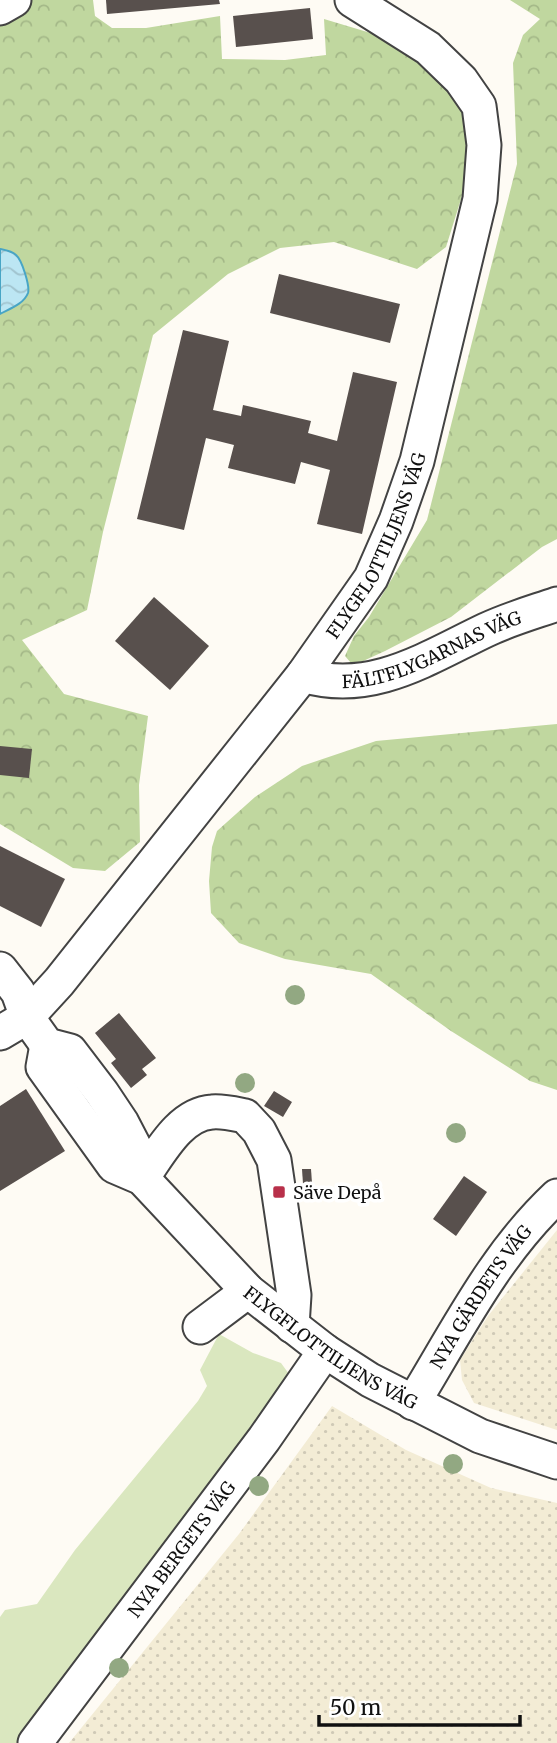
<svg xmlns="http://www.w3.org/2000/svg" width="557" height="1743" font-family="Merriweather,serif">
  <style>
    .farmland { fill: url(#farmland-dots) }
    .grass { fill: #dae7bf }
    .forest { fill: url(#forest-crowns) }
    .water { fill: url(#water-waves); stroke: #48a5c5; stroke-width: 2 }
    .building { fill: #58504d }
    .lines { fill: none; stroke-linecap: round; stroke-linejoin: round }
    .minor-casing { stroke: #434343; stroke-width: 37 }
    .minor { stroke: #fff; stroke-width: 33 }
    .tree { fill: #92a882 }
    .poi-dot { fill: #b8304a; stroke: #fff; stroke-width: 2.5 }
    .labels { text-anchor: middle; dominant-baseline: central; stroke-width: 7; stroke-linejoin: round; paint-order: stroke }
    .street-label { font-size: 18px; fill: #101010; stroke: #fff }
    .poi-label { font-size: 18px; fill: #101010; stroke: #fff; text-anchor: start }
  </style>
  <defs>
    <pattern id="farmland-dots" width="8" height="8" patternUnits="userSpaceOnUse" patternTransform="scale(1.75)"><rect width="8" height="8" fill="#f3ecd5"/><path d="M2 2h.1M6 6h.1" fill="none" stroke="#cfc9b6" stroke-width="1.8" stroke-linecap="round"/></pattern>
    <pattern id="forest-crowns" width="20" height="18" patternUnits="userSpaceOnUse" patternTransform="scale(1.75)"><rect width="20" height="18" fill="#c0d79f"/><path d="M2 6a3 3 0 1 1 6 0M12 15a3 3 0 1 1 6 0" fill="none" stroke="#a4b888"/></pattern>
    <pattern id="water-waves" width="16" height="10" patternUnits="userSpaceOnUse" patternTransform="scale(1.75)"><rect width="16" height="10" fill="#bce6f3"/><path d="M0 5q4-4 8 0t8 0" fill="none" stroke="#a1c4cf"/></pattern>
  </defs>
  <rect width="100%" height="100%" fill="#fefbf4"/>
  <!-- farmland -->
  <g class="farmland">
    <polygon points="557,1230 557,1430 474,1403 462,1380 460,1360 488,1316"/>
    <polygon points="332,1406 406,1450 491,1488 557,1503 557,1743 69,1743 239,1534"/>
  </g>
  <!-- grass -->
  <polygon class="grass" points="219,1334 253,1353 281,1363 289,1374 279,1399 18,1743 0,1743 0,1617 5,1610 37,1604 75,1550 198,1401 207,1386 200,1370"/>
  <!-- forest -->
  <g class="forest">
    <polygon points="22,0 93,0 95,16 112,28 146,28 220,16 222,59 285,60 326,55 324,19 404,43 451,83 473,126 472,164 446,247 417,269 334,242 280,248 228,274 153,335 103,532 87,610 22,640 64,694 148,716 139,785 140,842 105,871 73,868 0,824 0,314 21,303 28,288 24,269 7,250 0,249 0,17"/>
    <polygon points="510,0 557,0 557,539 542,547 451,617 385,651 361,662 351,663 345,656 354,636 369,617 427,520 517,164 513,63 523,35 540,19"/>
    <polygon points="557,724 557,1090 530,1081 451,1031 371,974 285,959 239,943 211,913 209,881 212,847 217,831 255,797 302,766 376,741"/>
  </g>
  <!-- water -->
  <path class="water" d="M 0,249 C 5,250 12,251 16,255 C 22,260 30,286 28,293 C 24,304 9,309 0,314 Z"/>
  <!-- building -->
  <g class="building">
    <polygon points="106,0 219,0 220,4 107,14"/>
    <polygon points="310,8 313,39 236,47 233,16"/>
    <polygon points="279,274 400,304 390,343 270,313"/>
    <polygon points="183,330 229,341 213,410 241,416 243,405 311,421 308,433 337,441 353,372 397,382 362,534 317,524 330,470 301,462 295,484 228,468 234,445 206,438 184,530 137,519"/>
    <polygon points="154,597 209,646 170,690 115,641"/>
    <polygon points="0,746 32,749 29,778 0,775"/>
    <polygon points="0,846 65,879 41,927 0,906"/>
    <polygon points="119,1013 156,1058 142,1069 147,1075 131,1088 111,1063 116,1059 95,1033"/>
    <polygon points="26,1089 65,1151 0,1191 0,1106"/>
    <polygon points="274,1091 292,1102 283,1117 264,1106"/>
    <polygon points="302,1169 311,1169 312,1183 303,1184"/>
    <polygon points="464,1176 487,1192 456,1236 433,1219"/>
  </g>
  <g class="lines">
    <!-- minor casing -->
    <g class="minor-casing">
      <g id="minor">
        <polyline points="0,8 14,0"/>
        <path id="s1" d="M 303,675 C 371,696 427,658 486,630 C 509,619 534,612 557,604"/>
        <polyline points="0,969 18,992 27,1017 47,1045 70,1051 102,1093 122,1123 135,1148 142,1178"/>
        <path id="s2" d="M 0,1033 L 27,1017 L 59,982 L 303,675 L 371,578 L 396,521 L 417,461 L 480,199 L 484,145 L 479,106 L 461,80 L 428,48 L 352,0"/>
        <path id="s3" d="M 47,1045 L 43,1067 L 114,1166 L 142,1178 L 248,1291 L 325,1351 L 370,1380 L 480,1436 L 557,1462"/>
        <path d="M 142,1178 C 159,1155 179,1114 212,1112 C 223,1111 235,1114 245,1116 L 259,1131 L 274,1160 L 294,1295 L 292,1326"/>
        <polyline points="200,1327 248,1291"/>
        <path id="s4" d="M 413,1403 C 457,1331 495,1254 557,1196"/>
        <path id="s5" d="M 35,1743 L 264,1439 L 325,1351"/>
      </g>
    </g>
    <!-- minor -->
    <use href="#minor" class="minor"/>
  </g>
  <!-- trees -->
  <g class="tree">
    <circle cx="295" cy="995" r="10"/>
    <circle cx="245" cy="1083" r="10"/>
    <circle cx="456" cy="1133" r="10"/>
    <circle cx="453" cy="1464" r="10"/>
    <circle cx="259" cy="1486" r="10"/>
    <circle cx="119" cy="1668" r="10"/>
  </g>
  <!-- markers -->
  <rect class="poi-dot" x="272" y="1185" width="14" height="14" rx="3.5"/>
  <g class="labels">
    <!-- street labels -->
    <g class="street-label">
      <text stroke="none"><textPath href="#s2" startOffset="621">FLYGFLOTTILJENS VÄG</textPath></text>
      <text stroke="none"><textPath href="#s1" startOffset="135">FÄLTFLYGARNAS VÄG</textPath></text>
      <text stroke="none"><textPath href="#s4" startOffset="126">NYA GÄRDETS VÄG</textPath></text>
      <text stroke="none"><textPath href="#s3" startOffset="430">FLYGFLOTTILJENS VÄG</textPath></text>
      <text stroke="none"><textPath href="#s5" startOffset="243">NYA BERGETS VÄG</textPath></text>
    </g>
    <!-- poi labels -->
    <g class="poi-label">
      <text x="293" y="1192">Säve Depå</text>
    </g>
  </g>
  <!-- scale -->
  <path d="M319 1715v10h201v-10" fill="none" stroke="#101010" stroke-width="3.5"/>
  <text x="330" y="1715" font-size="21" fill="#101010" stroke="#ffffff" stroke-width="5" paint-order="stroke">50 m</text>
</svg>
